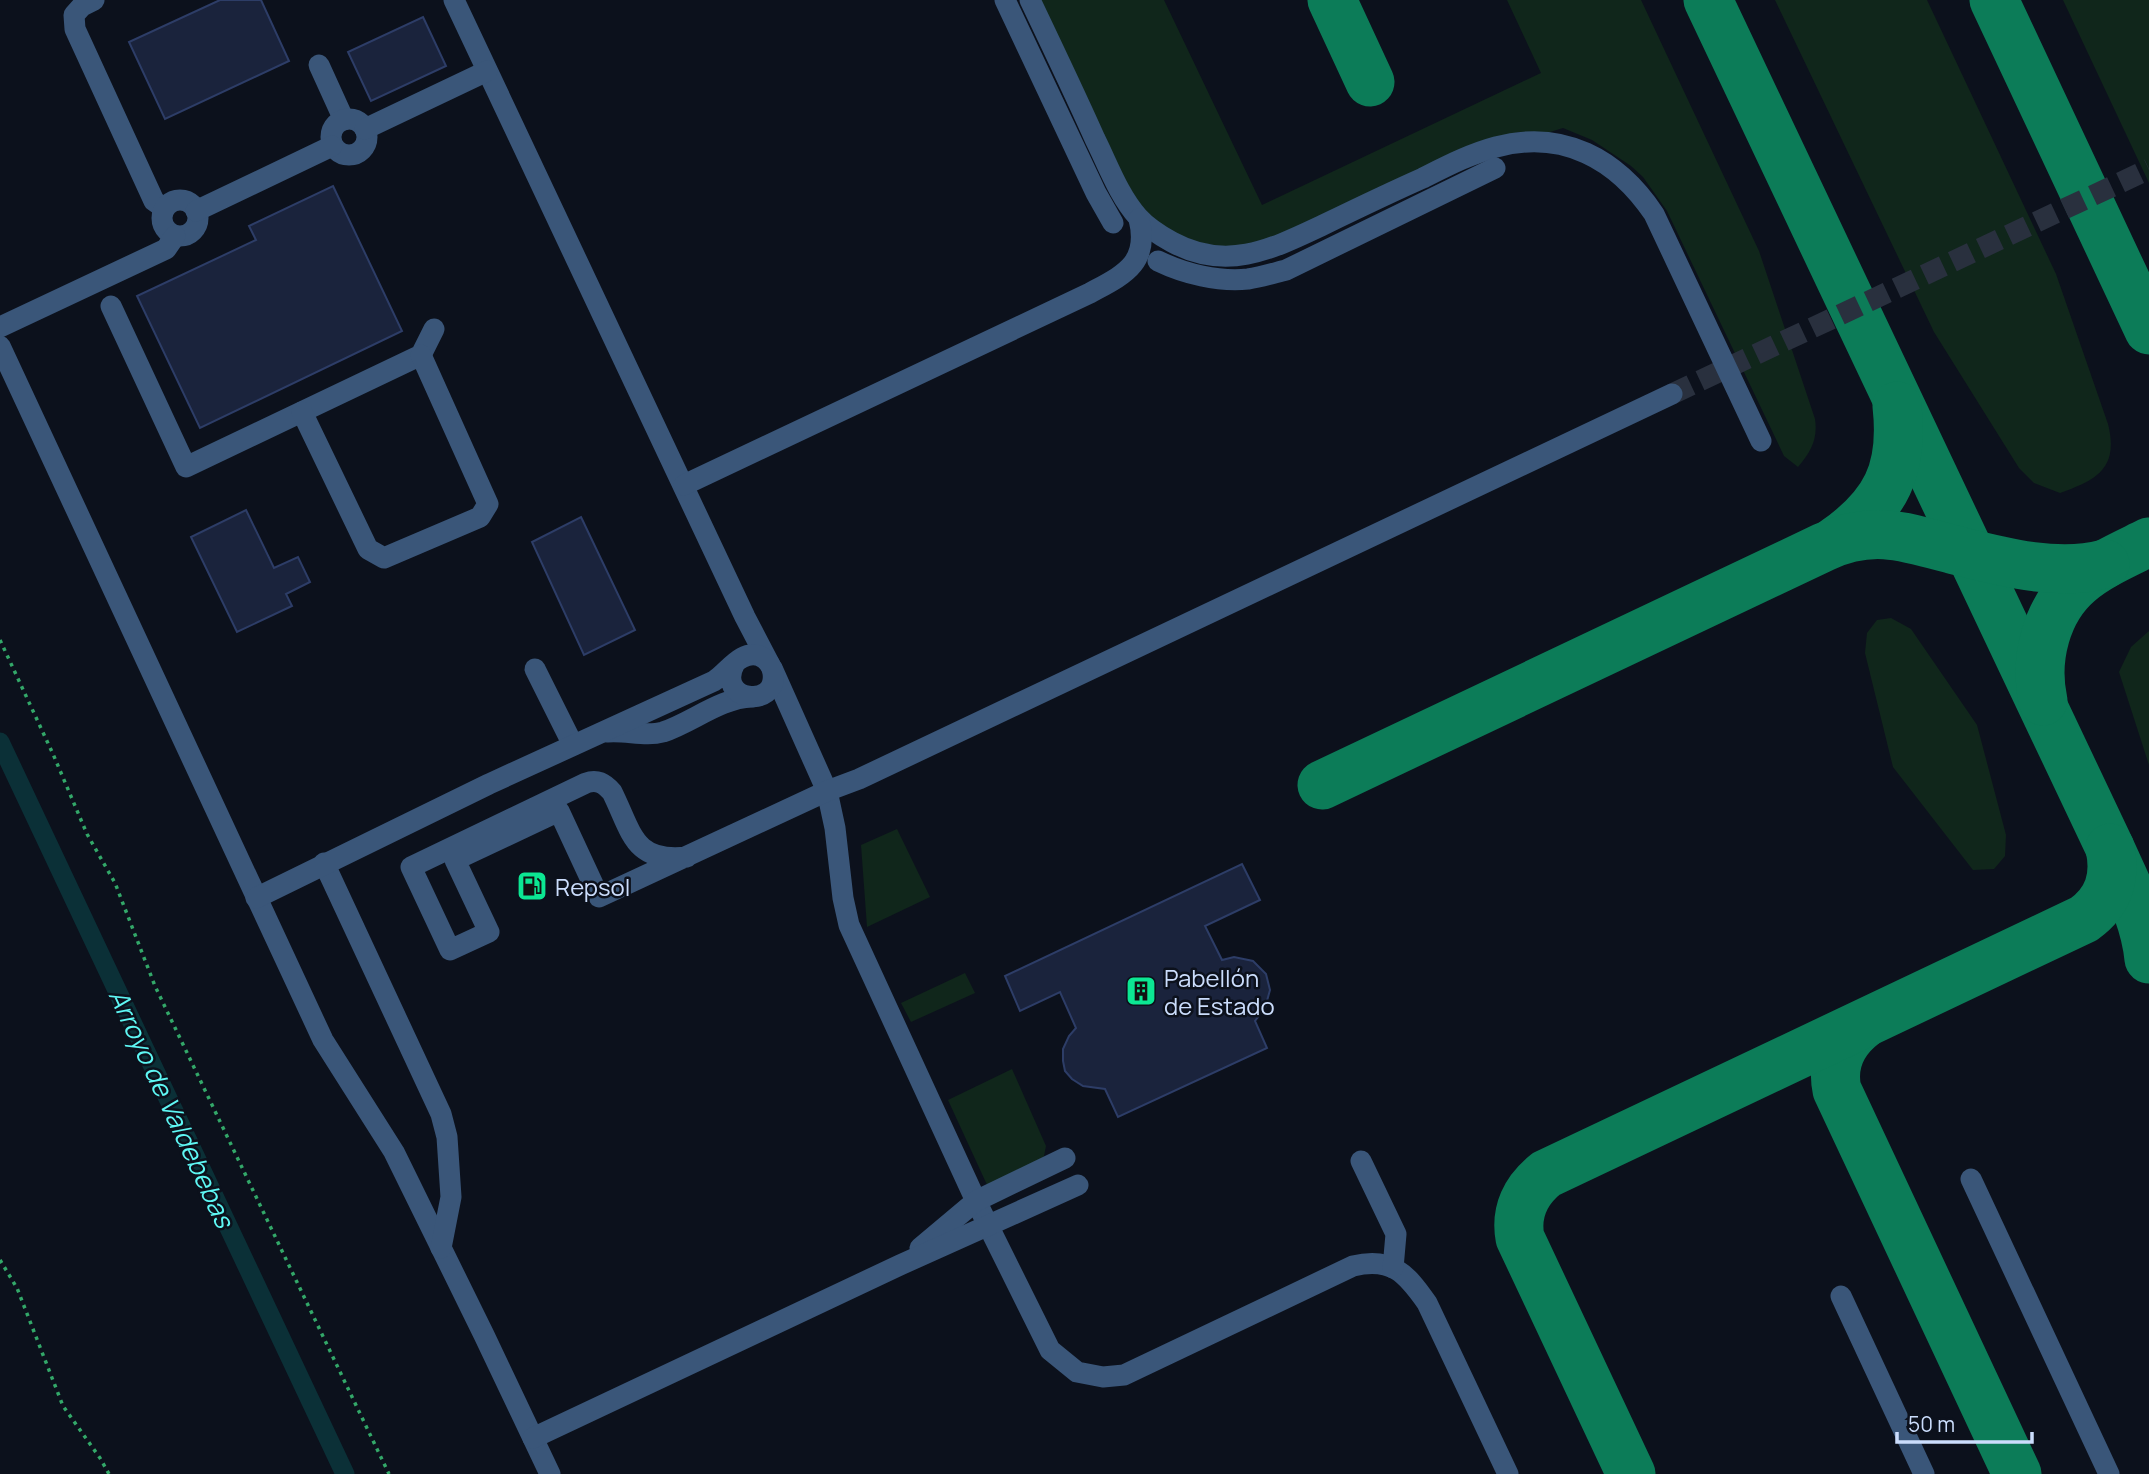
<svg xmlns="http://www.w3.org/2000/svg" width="2149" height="1474" font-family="Manrope,sans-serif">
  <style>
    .green { fill: #10261b }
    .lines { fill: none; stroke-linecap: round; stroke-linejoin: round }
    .canal { stroke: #0b3037; stroke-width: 19 }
    .taxiway { stroke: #0c7c58; stroke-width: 49 }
    .building { fill: #1a233c; stroke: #2d3d67; stroke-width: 2 }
    .minor-tunnel { stroke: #29303e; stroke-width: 21; stroke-dasharray: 21 10; stroke-linecap: butt }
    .path { stroke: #33a869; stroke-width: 3.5; stroke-dasharray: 3.5 5; stroke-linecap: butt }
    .minor { stroke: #3a5679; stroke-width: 21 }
    .labels { text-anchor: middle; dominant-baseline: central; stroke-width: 5; stroke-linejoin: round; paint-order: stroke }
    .poi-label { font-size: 24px; fill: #cbddfc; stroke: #0c111c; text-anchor: start }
    .water-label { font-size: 26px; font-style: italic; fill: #5ef7f4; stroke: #0c111c }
  </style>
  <rect width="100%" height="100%" fill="#0c111c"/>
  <!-- green -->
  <g class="green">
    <path d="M 1040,0 L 1164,0 L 1262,205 L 1541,73 L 1507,0 L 1641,0 L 1759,251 L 1815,419 C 1818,439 1811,452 1798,467 L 1784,456 L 1667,211 L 1643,177 L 1631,166 L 1592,140 L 1563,128 L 1550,132 L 1518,132 L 1286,233 C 1276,237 1266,242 1255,244 C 1215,252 1173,240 1145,210 C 1137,202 1132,191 1126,182 Z"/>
    <path d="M 1775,0 L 1927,0 L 2056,274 L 2108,424 C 2119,468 2097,480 2060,493 L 2034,483 L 2019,468 L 1934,332 Z"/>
    <polygon points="2063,0 2149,0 2149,183"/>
    <polygon points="1891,618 1911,629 1977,725 2006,835 2005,856 1994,869 1973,870 1893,767 1865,653 1867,633 1877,620"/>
    <polygon points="2149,631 2149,765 2119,672 2131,647"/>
    <polygon points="897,829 930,897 867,927 861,845"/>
    <polygon points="965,973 975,993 911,1022 901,1003"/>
    <polygon points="1012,1069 1046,1146 1044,1156 1037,1163 988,1187 948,1100"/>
  </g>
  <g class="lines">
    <!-- canal -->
    <polyline class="canal" points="0,742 345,1474"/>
    <!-- taxiway -->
    <g class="taxiway">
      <polyline points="1332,0 1370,82"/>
      <path d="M 1708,0 L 2110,848 C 2126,884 2145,918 2149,959"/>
      <polyline points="1994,0 2149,330"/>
      <path d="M 1834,542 C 1886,506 1904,470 1897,406"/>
      <path d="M 2043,701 C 2034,659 2046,610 2079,582 C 2099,565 2125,554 2149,542"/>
      <path d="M 1322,785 L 1824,547 C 1871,525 1904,536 1951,549 C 1999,561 2056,577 2105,564"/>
      <path d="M 1864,1024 C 1843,1040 1831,1062 1837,1090 L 2017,1474"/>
      <path d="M 1631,1474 L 1520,1238 C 1515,1211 1526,1190 1546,1174 L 2084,919 C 2109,901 2116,877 2110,848"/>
    </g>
  </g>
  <!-- building -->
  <g class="building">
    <polygon points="220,0 261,0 289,61 165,119 129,42"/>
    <polygon points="423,17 446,66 371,101 348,52"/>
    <polygon points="333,186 402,331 200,428 137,296 256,240 249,226"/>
    <polygon points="246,510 274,568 298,557 310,582 286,594 292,606 237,632 191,537"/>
    <polygon points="581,517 635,630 584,655 532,542"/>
    <polygon points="1242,864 1260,900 1205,926 1222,960 1234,957 1253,961 1266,974 1270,990 1265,1008 1255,1021 1267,1048 1118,1117 1105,1089 1083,1086 1072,1079 1065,1071 1063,1061 1063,1049 1069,1036 1076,1028 1060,992 1020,1011 1005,976"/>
  </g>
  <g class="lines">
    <!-- minor-tunnel -->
    <polyline class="minor-tunnel" points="1672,394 2149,169"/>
    <!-- path -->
    <g class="path">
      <polyline points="0,640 53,754 87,834 115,883 155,986 389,1474"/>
      <polyline points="0,1260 17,1288 63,1406 100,1458 109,1474"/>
    </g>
    <!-- minor -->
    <g class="minor">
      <polyline points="94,0 82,6 74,15 75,29 154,201 164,208"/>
      <polyline points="454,0 745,617 769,663"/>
      <polyline points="1005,0 1096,193 1113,223"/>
      <path d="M 1030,0 C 1052,46 1074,92 1095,139 C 1108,165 1119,196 1138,217 C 1147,227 1161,236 1172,242 C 1227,272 1272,249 1323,225 C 1356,209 1389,193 1423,178 C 1447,166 1470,154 1496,147 C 1563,129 1617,159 1654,214 L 1761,441"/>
      <polyline points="319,65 344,120"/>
      <circle cx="349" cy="137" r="18"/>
      <polyline points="365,129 487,71"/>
      <circle cx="180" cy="218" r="18"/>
      <polyline points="196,211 332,146"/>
      <path d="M 1158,261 C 1185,274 1218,282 1248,279 C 1261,277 1274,273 1286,270 L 1495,168"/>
      <polyline points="111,306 186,467 421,355 434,329"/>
      <polyline points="0,327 166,249 175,236"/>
      <polyline points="0,346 323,1040 394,1152 484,1335 550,1474"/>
      <polyline points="302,412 368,549 384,558 480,517 488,504 421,355"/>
      <path d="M 684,485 L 1090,293 C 1123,275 1150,264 1139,219"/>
      <path d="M 772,668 L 827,791 L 835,828 L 843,898 L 849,925 L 976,1201 L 1050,1350 L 1077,1372 L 1103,1377 L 1124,1375 L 1353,1266 C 1392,1257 1406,1273 1427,1303 L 1508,1474"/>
      <polyline points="535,669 573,745"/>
      <path d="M 607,732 C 626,730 645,737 663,732 C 693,722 720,698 752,697"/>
      <path d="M 687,857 C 633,863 632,832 612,792 C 604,783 597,779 586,783 L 411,867 L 450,950 L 489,932 L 455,860 L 559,811 L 599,897 L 827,791 L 859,779 L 1672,394"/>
      <polyline points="324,863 441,1114 447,1137 451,1197 441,1248"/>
      <path d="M 256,898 L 489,784 L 714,681 C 728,672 741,649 760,656 C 767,659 772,666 773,673 C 778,710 714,701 735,663"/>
      <polyline points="1361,1161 1396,1234 1393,1268"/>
      <polyline points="1971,1179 2109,1474"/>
      <polyline points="920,1248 976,1201 1065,1158"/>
      <polyline points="1841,1296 1924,1474"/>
      <polyline points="533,1438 900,1265 1078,1185"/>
    </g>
  </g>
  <!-- icons -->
  <defs>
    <g id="fuel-square" transform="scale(1.575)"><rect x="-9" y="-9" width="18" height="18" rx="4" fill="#0ce793" stroke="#0c111c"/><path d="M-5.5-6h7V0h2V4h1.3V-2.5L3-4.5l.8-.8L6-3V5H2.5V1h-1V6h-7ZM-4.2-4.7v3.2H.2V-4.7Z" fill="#111"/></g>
    <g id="building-square" transform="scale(1.575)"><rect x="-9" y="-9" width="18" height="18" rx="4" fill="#0ce793" stroke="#0c111c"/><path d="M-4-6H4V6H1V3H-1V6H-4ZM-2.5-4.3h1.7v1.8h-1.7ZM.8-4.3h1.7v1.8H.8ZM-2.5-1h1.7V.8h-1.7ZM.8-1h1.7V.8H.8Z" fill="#111"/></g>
  </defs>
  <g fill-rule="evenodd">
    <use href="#fuel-square" x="532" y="886"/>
    <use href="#building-square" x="1141" y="991"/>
  </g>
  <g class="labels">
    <!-- poi labels -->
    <g class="poi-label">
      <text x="555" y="886">Repsol</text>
      <text x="1164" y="977">Pabellón<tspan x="1164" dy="28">de Estado</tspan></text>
    </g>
    <!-- water labels -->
    <g class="water-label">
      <text transform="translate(172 1108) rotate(65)">Arroyo de Valdebebas</text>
    </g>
  </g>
  <!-- scale -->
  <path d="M1897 1432v10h135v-10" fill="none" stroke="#cbddfc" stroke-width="3.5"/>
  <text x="1908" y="1432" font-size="21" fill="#cbddfc" stroke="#0c111c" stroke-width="5" paint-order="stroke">50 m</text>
</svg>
